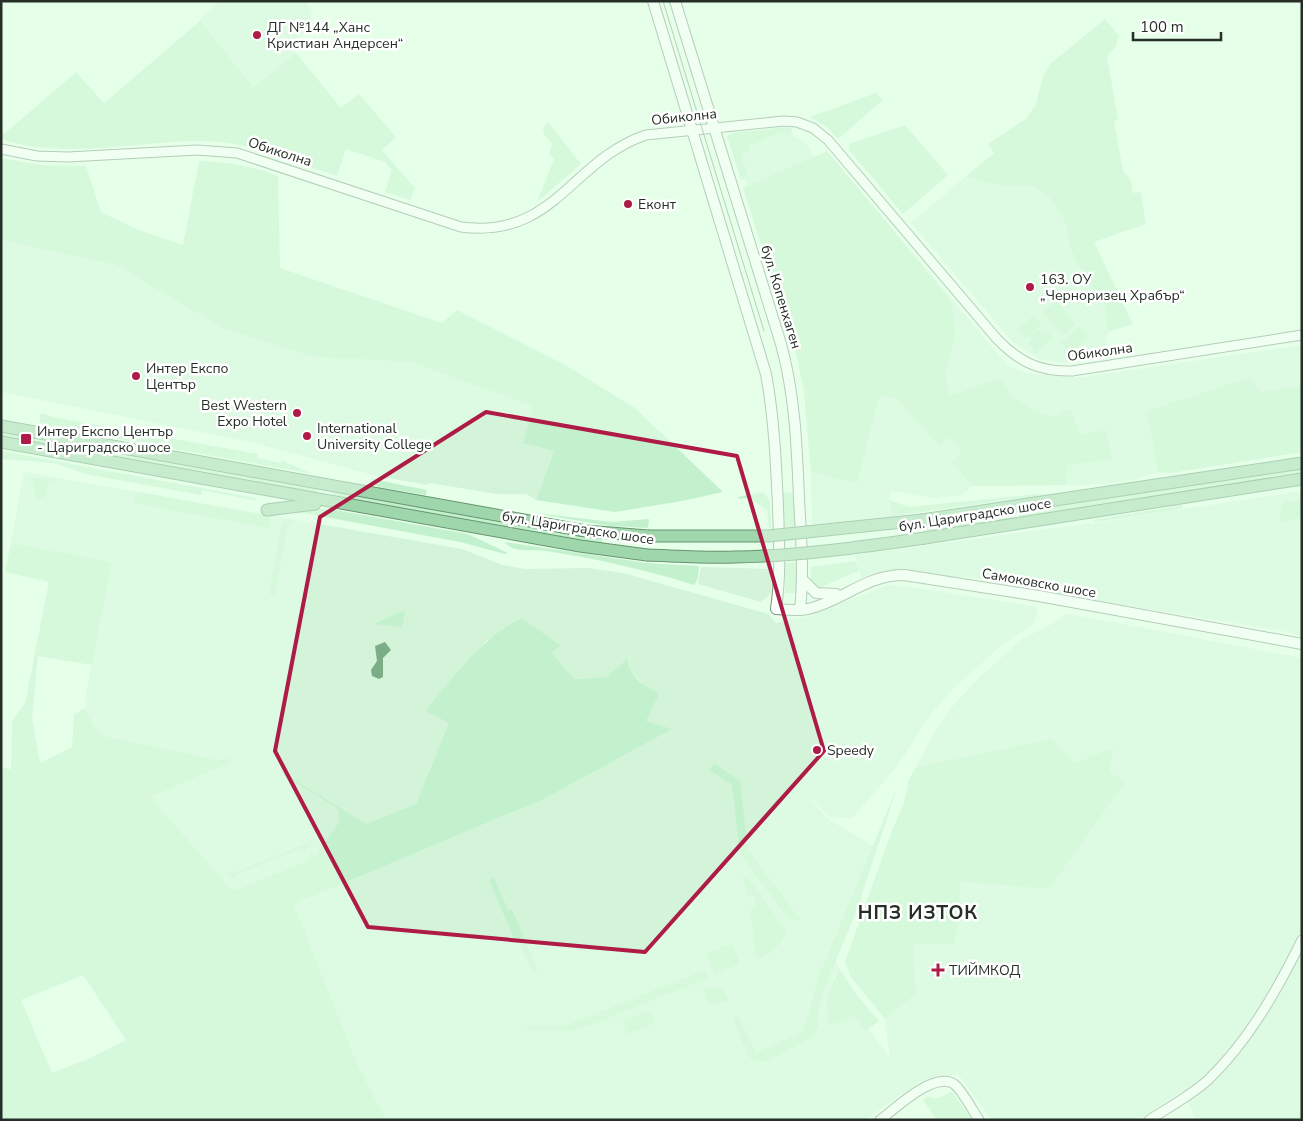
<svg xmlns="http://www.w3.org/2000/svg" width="1303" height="1121" font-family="'Nunito Sans',sans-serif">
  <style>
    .built { fill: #d3f4d9 }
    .green { fill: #c4f1cd; fill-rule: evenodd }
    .water { fill: #7cad86 }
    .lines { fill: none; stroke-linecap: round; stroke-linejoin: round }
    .tertiary-casing { stroke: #7a927e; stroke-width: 11 }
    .secondary-casing { stroke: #7a927e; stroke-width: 12 }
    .trunk-casing { stroke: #669570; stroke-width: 13 }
    .tertiary { stroke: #fff; stroke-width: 9 }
    .secondary { stroke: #fff; stroke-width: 10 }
    .trunk { stroke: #a0d6ac; stroke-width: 11 }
    .tram { stroke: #829485; stroke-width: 1 }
    .trunk-bridge-casing { stroke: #669570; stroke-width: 13; stroke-linecap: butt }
    .trunk-bridge { stroke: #a0d6ac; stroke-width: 11 }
    .marked { fill: none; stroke: #ae1b46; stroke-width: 4; stroke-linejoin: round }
    .poi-dot { fill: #ae1b46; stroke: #fff; stroke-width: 2 }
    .labels { text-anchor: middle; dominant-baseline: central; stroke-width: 5; stroke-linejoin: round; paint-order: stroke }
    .poi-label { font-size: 14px; fill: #252f27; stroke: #fff; text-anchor: start }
    .street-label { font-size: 14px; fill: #252f27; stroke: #fff }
    .district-label { font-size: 19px; font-weight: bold; letter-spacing: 1px; fill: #252f27; stroke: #fff }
  </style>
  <rect width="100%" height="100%" fill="#e5ffe9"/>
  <!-- built -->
  <g class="built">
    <polygon points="220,1 305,1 311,9 312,26 289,45 296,53 255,87 200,21 202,16"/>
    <polygon points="785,131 787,135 791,134 805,142 814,157 827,151 1008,366 1025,373 1077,378 1302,345 1302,452 1171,473 1158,472 1131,481 1085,485 972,486 962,495 933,498 891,491 889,500 892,516 812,525 811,472 804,392 797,356 743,188 747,186 745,179 749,177 740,155 750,151 748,146"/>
    <polygon points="965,177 998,185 1033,187 1049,197 1062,215 1067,228 1069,246 1081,269 1105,306 1108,332 1104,352 1096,358 1063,363 1039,359 1013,342 911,223"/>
    <polygon points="1,240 116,265 222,328 314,357 411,362 534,407 554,451 536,500 526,494 497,494 430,483 427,485 373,475 255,443 1,392"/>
    <polygon points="24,472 462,549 503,565 525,569 588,568 623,573 768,614 776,623 808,616 888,585 911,587 1036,607 1037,614 1034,623 1000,647 955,687 931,714 896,768 852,818 829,817 791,776 828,819 873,846 833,942 836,963 839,968 833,980 890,1058 885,1019 916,994 914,944 955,944 960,882 1049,889 1110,772 1114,747 1075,763 1052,739 916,767 935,731 955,703 982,675 1022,639 1054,623 1064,615 1069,614 1302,658 1302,1120 1196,1120 1183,1090 1138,1120 992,1120 958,1074 919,1082 865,1120 386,1120 356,1061 294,904 544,799 671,729 646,721 643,683 631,673 627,665 628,659 607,677 574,679 552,653 560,647 487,640 425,711 450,723 416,804 366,824 318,857 233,891 150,797 232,762 230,758 218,760 109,737 93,726 88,718 85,699 112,562 11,543"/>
    <polygon points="1302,491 1302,636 1282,631 1057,594 1045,589 970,577 941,577 894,570 861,578 855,555 1100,522"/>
    <polygon points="701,567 772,569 771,593 761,602 698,584"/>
  </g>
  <!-- green -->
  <g class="green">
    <polygon points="1105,19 1119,36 1115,48 1107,56 1118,120 1114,121 1123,170 1131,181 1133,193 1141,192 1146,224 1094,242 1133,324 1108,332 1105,306 1081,269 1069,246 1067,228 1062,216 1049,197 1033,187 998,185 965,177 994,153 988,144 1026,119 1036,104 1043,76 1050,64"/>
    <path d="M 200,21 L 254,87 L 296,53 L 341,108 L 359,94 L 396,137 L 382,150 L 415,188 L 410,200 L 385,192 L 392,170 L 385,162 L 346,149 L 337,176 C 292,161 249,141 201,141 C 136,141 65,160 1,139 L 1,131 L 4,134 L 76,72 L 104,103 Z"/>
    <polygon points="876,93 883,100 838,139 828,128 810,117"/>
    <polygon points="548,122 581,164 537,202 554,159 549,155 552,144 544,134 543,128"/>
    <polygon points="905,125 948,175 903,214 849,150 849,144"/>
    <polygon points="785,127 792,129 791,134 787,135 785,131 748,146 750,151 741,155 749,177 741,180 727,136 733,133"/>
    <polygon points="827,151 952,302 955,337 945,372 950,396 999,378 1014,398 1029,408 1052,417 1071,409 1080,435 1106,430 1112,459 1067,465 1066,485 972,486 952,462 962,452 950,437 939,446 896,398 879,396 857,483 811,472 804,392 797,356 743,188"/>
    <path d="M 1,158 L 39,165 L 86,166 L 101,212 L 136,229 L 183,245 L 199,161 C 227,162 252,166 278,176 L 280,268 L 442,323 L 457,310 L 565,365 L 635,408 L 723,492 L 682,501 L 615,512 L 536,500 L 554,451 L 523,443 L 534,407 L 411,362 L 314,357 L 222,328 L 116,265 L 1,240 Z"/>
    <polygon points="1056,301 1076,325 1062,336 1042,312"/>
    <polygon points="1034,315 1042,324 1024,339 1017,330"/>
    <polygon points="1080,326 1089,337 1070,353 1061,343"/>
    <polygon points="1038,329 1041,333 1046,329 1053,338 1036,353 1028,344 1032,340 1029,336"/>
    <polygon points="1250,377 1260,392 1302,386 1302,452 1171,473 1158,472 1147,411"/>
    <polygon points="42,413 53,417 258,454 257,458 281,463 281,460 313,474 42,425 40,424 40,415"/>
    <polygon points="1,432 315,488 317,491 314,493 1,437"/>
    <polygon points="1,451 256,498 257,501 202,490 201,495 85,474 55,463 1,459"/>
    <polygon points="1302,468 1302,473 1019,517 1018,512"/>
    <polygon points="33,478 57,481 56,483 49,482 45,499 36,498"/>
    <polygon points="373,479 377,480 427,490 426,495 379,487 370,482"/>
    <polygon points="139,492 268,516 271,521 269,528 133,503 135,495"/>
    <polygon points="335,492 602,539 602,544 334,496 332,494"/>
    <polygon points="763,492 770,501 771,528 769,528 767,510 749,498 738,499 738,497"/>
    <polygon points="791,492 794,495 796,526 784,527 782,493"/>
    <polygon points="1038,494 1043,495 892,516 889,500 909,507"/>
    <polygon points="1283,501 1302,502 1302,517 1279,523"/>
    <polygon points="1183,505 1183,508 1176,510 1094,522 1093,520"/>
    <polygon points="303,508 335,510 468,534 508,553 505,554 460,542 298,512"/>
    <polygon points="535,513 612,522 649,519 648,528 609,526"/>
    <polygon points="977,518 977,523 924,532 923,526"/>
    <polygon points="286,520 295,521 287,528 275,595 269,594 282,523"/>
    <path d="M 504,542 L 647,563 L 699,566 L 698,578 L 694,585 C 647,570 597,559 547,551 C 532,548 516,555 504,542 Z"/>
    <path d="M 11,543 L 112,562 L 92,665 L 38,656 L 32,719 L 40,763 L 72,747 L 74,714 L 85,708 L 93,726 L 109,737 L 218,760 L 230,758 L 232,762 L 150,797 L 233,891 L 310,860 L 309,856 L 312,853 L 315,856 L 340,821 L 337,808 L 294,781 L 291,785 L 277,769 L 366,824 L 416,804 L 449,723 L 425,711 C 454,677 481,638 522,618 L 561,646 L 552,653 L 574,679 L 607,677 L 628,658 C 625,675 646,686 659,694 L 646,721 L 672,729 L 544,799 L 294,904 L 356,1061 L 386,1120 L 1,1120 L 1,768 L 11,769 L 12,721 L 25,703 L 49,582 L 5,572 ZM 83,975 L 126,1040 L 88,1059 L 52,1073 L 21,1000 Z"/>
    <polygon points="856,561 859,571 819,588 811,584 810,567"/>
    <polygon points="798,562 796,593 785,593 785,563"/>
    <polygon points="402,611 405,612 402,627 374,624"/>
    <polygon points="1052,739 1075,763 1114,747 1110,772 1125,782 1049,889 961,882 955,944 914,944 916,994 885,1019 851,977 845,962 891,833 904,803 909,779 916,767"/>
    <polygon points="714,763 740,781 748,850 800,919 796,921 787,917 740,854 732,785 710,770"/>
    <polygon points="898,785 857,910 827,982 819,1006 818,1026 814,1034 803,1042 767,1061 756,1062 748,1056 734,1022 735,1018 738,1016 756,1053 804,1031 818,978"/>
    <polygon points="309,838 313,841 305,852 303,848 235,875 236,879 228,874 229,870 231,874 310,842"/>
    <polygon points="494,877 508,910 512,909 538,972 533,974 517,938 514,939 489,880"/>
    <path d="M 742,877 L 748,879 L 753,884 L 786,931 C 782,944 770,957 756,959 L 750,909 L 756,907 L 754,896 L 748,897 Z"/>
    <polygon points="732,943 739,961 738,964 715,975 706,954"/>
    <polygon points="839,968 856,994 879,1021 866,1031 854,1016 843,1022 829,1024 827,1001"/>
    <polygon points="705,970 708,978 575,1031 525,1030 529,1026 565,1026"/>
    <polygon points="723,988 729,1002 708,1004 702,989"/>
    <polygon points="650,1010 655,1023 627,1034 622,1021"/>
    <polygon points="952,1092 972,1120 937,1120 923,1100 928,1096 935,1099"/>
  </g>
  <!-- water -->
  <polygon class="water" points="385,642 391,650 383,658 383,677 379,679 372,676 371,670 377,661 375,646"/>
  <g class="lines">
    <!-- tertiary casing -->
    <g class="tertiary-casing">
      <g id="tertiary">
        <path d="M 1,149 L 37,156 L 68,157 L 197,150 L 237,153 L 461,227 C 555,239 571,160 646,135 L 784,121 L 797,122 L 813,128 L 828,140 L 997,339 C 1019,362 1040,372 1072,371 L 1302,335"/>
        <path d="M 880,1120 C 896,1108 934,1071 954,1084 C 962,1090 973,1111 979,1120"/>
        <path d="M 1149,1120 C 1169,1107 1192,1095 1209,1079 C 1250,1039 1277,990 1302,940"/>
      </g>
    </g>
    <!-- secondary casing -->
    <g class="secondary-casing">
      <g id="secondary">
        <path d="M 653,1 L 766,374 C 774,417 776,462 778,506 C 779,541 781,575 776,609 C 787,610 797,611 808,609 C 843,601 865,575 904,575 L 1039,596 L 1302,644"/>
        <path d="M 675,1 L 781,344 C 795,395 797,447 799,499 C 801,537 804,573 800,610"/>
        <polyline points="803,580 816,593 836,594"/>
      </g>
    </g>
    <!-- trunk casing -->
    <g class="trunk-casing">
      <g id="trunk">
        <polyline points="1,426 585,531 648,536"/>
        <polyline points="1,442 580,546 647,555"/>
        <polyline points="267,510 315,504"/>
        <polyline points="922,520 1302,463"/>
        <polyline points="925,538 1302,479"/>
      </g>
    </g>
    <!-- tertiary -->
    <use href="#tertiary" class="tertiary"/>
    <!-- secondary -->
    <use href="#secondary" class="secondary"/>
    <!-- trunk -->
    <use href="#trunk" class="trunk"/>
    <!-- tram -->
    <polyline class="tram" points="663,1 764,331"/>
    <!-- trunk-bridge casing -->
    <g class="trunk-bridge-casing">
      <g id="trunk-bridge">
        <polyline points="648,536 768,536 922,520"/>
        <path d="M 647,555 C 677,556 706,558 735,557 C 799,556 862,547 925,538"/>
      </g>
    </g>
    <!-- trunk-bridge -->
    <use href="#trunk-bridge" class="trunk-bridge"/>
  </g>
  <!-- marked area -->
  <path d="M0 0H1303V1121H0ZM 486,412 L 737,456 L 824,751 L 645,952 L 368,927 L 275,751 L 320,517 Z" fill="#e5ffe9" fill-opacity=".55" fill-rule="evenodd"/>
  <path class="marked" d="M 486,412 L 737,456 L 824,751 L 645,952 L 368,927 L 275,751 L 320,517 Z"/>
  <!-- markers -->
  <g class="poi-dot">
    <circle cx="257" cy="35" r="5"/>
    <circle cx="628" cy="204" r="5"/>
    <circle cx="1030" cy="287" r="5"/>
    <circle cx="136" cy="376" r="5"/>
    <circle cx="297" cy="413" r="5"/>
    <circle cx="307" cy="436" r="5"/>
    <rect x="20" y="433" width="12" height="12" rx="2.5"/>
    <circle cx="817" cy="750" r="5"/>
    <path d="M935.5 962.5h5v5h5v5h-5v5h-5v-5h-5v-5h5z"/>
  </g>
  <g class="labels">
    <!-- poi labels -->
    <g class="poi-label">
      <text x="267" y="27">ДГ №144 „Ханс<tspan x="267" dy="16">Кристиан Андерсен“</tspan></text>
      <text x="638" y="204">Еконт</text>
      <text x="1040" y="279">163. ОУ<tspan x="1040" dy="16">„Черноризец Храбър“</tspan></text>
      <text x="146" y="368">Интер Експо<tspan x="146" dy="16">Център</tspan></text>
      <text x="287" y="405" text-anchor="end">Best Western<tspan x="287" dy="16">Expo Hotel</tspan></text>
      <text x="317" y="428">International<tspan x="317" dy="16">University College</tspan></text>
      <text x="37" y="431">Интер Експо Център<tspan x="37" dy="16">- Цариградско шосе</tspan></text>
      <text x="827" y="750">Speedy</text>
      <text x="949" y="970">ТИЙМКОД</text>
    </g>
    <!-- street labels -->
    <g class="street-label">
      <text transform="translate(684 117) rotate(-6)">Обиколна</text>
      <text transform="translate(280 152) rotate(18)">Обиколна</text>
      <text transform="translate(781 297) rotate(73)">бул. Копенхаген</text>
      <text transform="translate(1100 352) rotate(-8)">Обиколна</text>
      <text transform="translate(975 515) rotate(-9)">бул. Цариградско шосе</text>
      <text transform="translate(578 528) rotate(9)">бул. Цариградско шосе</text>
      <text transform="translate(1039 583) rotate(10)">Самоковско шосе</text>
    </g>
    <!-- district labels -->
    <g class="district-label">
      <text x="918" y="913">НПЗ ИЗТОК</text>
    </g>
  </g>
  <!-- border -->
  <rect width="1303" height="1121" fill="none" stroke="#252f27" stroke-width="5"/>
  <!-- scale -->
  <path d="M1133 32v8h88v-8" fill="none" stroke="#252f27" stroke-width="2.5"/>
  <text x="1140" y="32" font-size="15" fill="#252f27" stroke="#ffffff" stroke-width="4" paint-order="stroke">100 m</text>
</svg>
